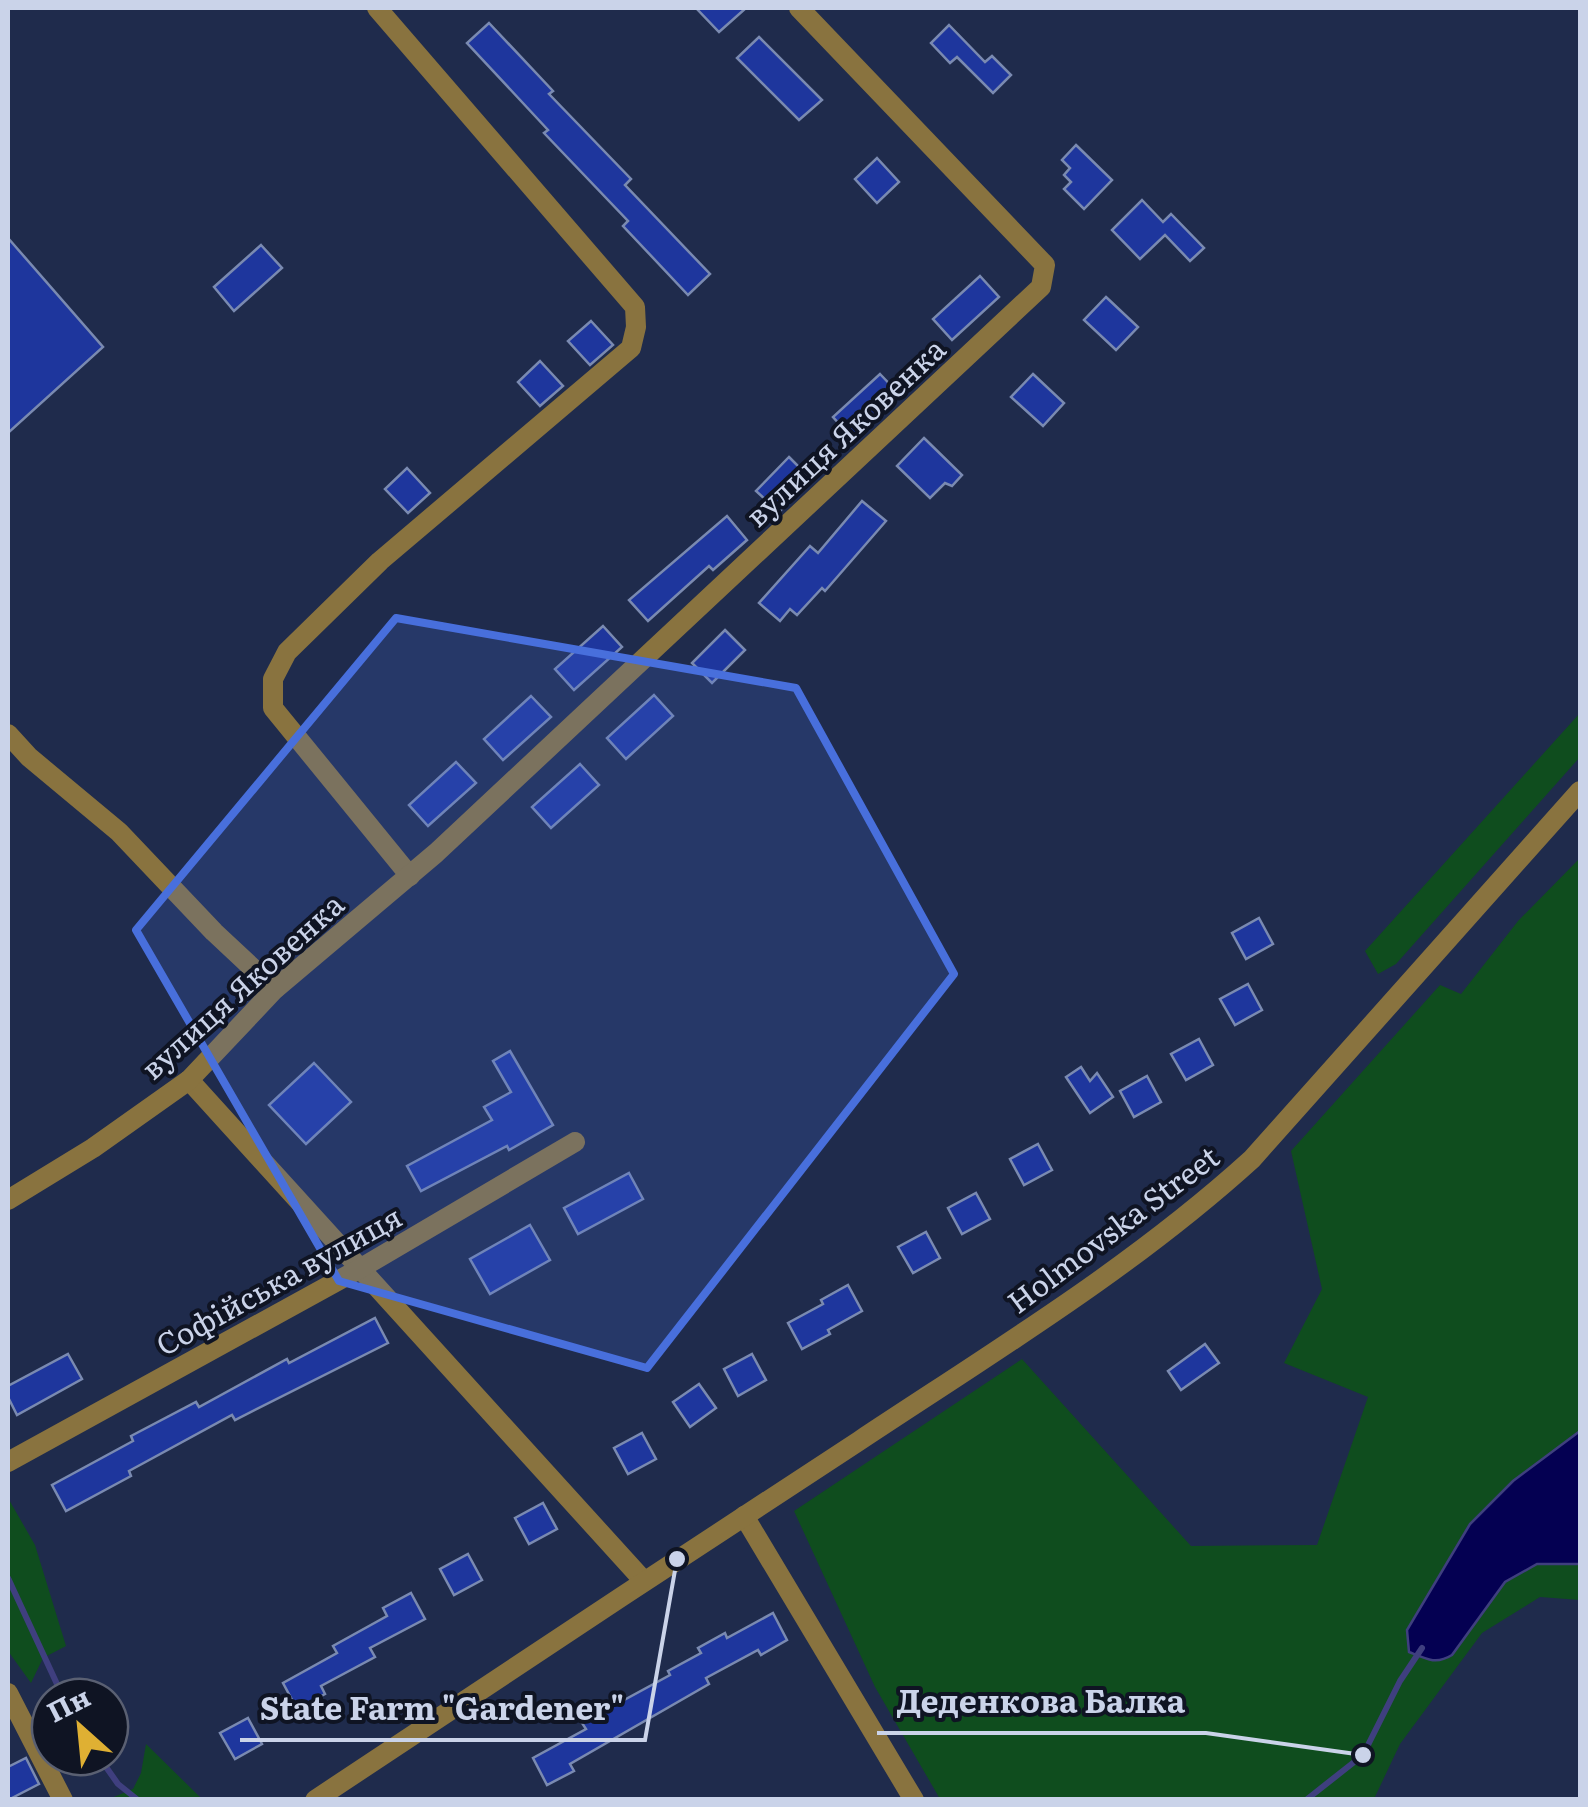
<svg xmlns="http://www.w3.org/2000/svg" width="1588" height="1807" font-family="Literata,serif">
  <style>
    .green { fill: #0f4d1e }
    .water { fill: #040052; stroke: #3f3f7f; stroke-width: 2.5 }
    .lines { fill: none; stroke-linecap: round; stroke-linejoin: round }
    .stream { stroke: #3f3f7f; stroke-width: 6 }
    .building { fill: #1e369d; stroke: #7a8ab1; stroke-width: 2.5 }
    .minor { stroke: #89733f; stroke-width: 20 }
    .marked { fill: #486fdc; fill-opacity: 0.2; stroke: #486fdc; stroke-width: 8; stroke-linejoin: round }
    .labels { text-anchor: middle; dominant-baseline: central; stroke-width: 8; stroke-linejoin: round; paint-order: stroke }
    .street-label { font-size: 30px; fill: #cad3e9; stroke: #0f1423 }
    .leader { fill: none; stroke: #cad3e9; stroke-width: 4 }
    .callout-dot { fill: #cad3e9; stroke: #0f1423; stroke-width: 4 }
    .callout-label { font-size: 32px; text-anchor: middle; font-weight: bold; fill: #cad3e9; stroke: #0f1423; stroke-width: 8; stroke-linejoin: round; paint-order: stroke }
  </style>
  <rect width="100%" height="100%" fill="#1f2b4c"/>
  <!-- green -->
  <g class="green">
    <polygon points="1580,713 1580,757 1396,964 1378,974 1365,951"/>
    <polygon points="1580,858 1580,1600 1540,1597 1482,1633 1400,1744 1374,1799 940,1799 875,1687 794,1511 1022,1359 1191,1546 1317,1545 1368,1397 1284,1363 1322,1289 1291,1151 1440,985 1461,994 1518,921"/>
    <polygon points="8,1498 35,1545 66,1646 43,1658 31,1683 8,1651"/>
    <polygon points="146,1744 202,1799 109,1799 133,1789 141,1773"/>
  </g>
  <!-- water -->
  <path class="water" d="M 1580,1431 L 1580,1564 L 1537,1564 L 1505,1582 L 1452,1655 C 1436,1665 1426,1659 1409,1652 L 1407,1630 L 1470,1524 L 1513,1481 Z"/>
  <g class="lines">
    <!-- stream -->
    <g class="stream">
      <polyline points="8,1578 63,1697"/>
      <polyline points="99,1757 118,1784 138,1800"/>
      <polyline points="1306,1800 1363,1755 1400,1681 1422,1648"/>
    </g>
  </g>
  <!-- building -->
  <g class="building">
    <polygon points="696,8 746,8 719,32"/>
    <polygon points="489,23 553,91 549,94 631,179 625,185 710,274 688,295 623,226 628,221 544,133 548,130 467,43"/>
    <polygon points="949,25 985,62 992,56 1011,75 993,93 957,57 950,63 931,43"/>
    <polygon points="759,37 822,100 799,120 737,58"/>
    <polygon points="1076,145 1112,180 1084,209 1064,189 1071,182 1064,175 1070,168 1062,160"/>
    <polygon points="877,158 899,182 877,203 855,179"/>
    <polygon points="1142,200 1163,222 1171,214 1204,248 1190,261 1165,235 1140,259 1112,230"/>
    <polygon points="8,238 103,347 8,433"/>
    <polygon points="261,245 282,268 234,311 214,287"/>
    <polygon points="980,276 999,297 952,340 933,319"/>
    <polygon points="1106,297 1138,327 1116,350 1084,320"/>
    <polygon points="591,321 613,345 590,365 568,341"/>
    <polygon points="540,361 563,386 540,406 518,382"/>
    <polygon points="880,374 900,395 852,438 833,417"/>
    <polygon points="1033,374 1064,403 1043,426 1011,397"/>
    <polygon points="924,438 962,475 952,486 945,483 930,498 897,466"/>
    <polygon points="789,457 811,479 779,512 756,491"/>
    <polygon points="407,468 430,493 408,513 385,489"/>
    <polygon points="862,501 886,521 825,591 822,588 797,615 790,609 780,621 759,603 810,546 818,553"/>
    <polygon points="727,516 747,540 713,570 709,566 648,621 629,600"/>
    <polygon points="603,626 622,647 574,690 555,669"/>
    <polygon points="725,630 745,650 712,683 692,663"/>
    <polygon points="654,695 673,716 626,759 607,738"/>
    <polygon points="531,696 551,717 503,760 484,739"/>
    <polygon points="456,762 476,783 428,826 409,805"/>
    <polygon points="580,764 599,785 551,828 532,807"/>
    <polygon points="1259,918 1273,944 1246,959 1232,933"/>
    <polygon points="1248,984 1262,1010 1235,1025 1220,999"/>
    <polygon points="1199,1039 1213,1065 1186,1080 1171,1054"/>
    <polygon points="510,1051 553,1125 509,1150 507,1146 421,1191 407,1166 492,1120 484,1107 511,1092 493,1061"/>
    <polygon points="314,1063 351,1102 306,1144 269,1105"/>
    <polygon points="1081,1067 1090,1081 1097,1073 1113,1097 1090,1113 1066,1077"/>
    <polygon points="1147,1076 1161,1102 1134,1117 1120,1091"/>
    <polygon points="1038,1144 1052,1170 1024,1185 1010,1159"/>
    <polygon points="629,1173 643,1199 578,1234 564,1208"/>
    <polygon points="976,1193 990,1219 962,1234 948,1208"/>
    <polygon points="530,1225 550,1260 490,1294 470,1259"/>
    <polygon points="926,1232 940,1258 913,1273 898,1247"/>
    <polygon points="848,1285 862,1311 828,1330 830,1334 802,1349 788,1323 823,1304 821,1300"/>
    <polygon points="375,1318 388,1343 235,1420 232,1415 129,1471 131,1476 66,1511 52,1485 133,1441 131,1436 196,1402 199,1407 287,1359 289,1363"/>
    <polygon points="1205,1344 1219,1363 1181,1390 1168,1371"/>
    <polygon points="68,1354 82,1379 17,1415 8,1397 8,1386"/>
    <polygon points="752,1354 766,1380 738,1396 724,1369"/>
    <polygon points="699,1384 716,1408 690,1427 673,1402"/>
    <polygon points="642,1433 656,1459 628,1474 614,1448"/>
    <polygon points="543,1503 557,1529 529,1544 515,1518"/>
    <polygon points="468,1554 482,1580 454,1595 440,1569"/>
    <polygon points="411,1593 425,1619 370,1648 375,1657 321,1686 325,1694 297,1709 283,1683 337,1653 333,1646 387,1616 383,1608"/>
    <polygon points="773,1613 787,1640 761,1655 758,1650 706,1678 709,1684 570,1764 574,1771 547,1785 533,1758 586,1729 582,1723 670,1675 668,1671 701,1653 698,1648 725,1633 727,1638"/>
    <polygon points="248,1718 262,1744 235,1759 220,1733"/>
    <polygon points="26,1758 39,1784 8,1800 8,1767"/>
  </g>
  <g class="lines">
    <!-- minor -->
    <g class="minor">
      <polyline points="377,8 635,307 636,327 631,348 380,561 287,652 273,679 273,708 410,876"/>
      <polyline points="8,734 29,757 119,832 214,932 275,989"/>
      <polyline points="189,1080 643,1580"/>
      <polyline points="8,1200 93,1148 189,1080 275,989 436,853 1041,287 1045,265 799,8"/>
      <polyline points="8,1462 361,1268 575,1142"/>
      <polyline points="744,1516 914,1800"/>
      <polyline points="8,1693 63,1800"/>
      <path d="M 315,1800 C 496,1679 677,1560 859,1441 C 993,1352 1132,1268 1252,1159 L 1580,791"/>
    </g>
  </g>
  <!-- marked area -->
  <path class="marked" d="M 396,618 L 796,688 L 954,974 L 647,1368 L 339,1281 L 136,930 Z"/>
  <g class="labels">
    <!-- street labels -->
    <g class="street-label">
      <text transform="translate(844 431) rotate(-43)">вулиця Яковенка</text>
      <text transform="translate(241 985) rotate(-42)">вулиця Яковенка</text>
      <text transform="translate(1112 1228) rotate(-37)">Holmovska Street</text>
      <text transform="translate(278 1279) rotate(-29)">Софійська вулиця</text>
    </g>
  </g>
  <!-- callouts -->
  <path class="leader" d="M1363 1755L1206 1733H877M677 1559L645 1740H240"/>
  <g class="callout-dot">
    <circle cx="1363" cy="1755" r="10"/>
    <circle cx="677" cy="1559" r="10"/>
  </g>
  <g class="callout-label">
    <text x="1041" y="1713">Деденкова Балка</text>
    <text x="442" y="1720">State Farm "Gardener"</text>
  </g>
  <!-- border -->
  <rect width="1588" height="1807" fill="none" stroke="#cad3e9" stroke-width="20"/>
  <!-- north arrow -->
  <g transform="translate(80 1727) rotate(333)"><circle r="48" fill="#0f1423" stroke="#5a6072" stroke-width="2.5"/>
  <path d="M0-8L18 38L0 25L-18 38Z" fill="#dfb033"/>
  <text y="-15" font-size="28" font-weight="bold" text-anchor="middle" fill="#cad3e9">Пн</text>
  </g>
</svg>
